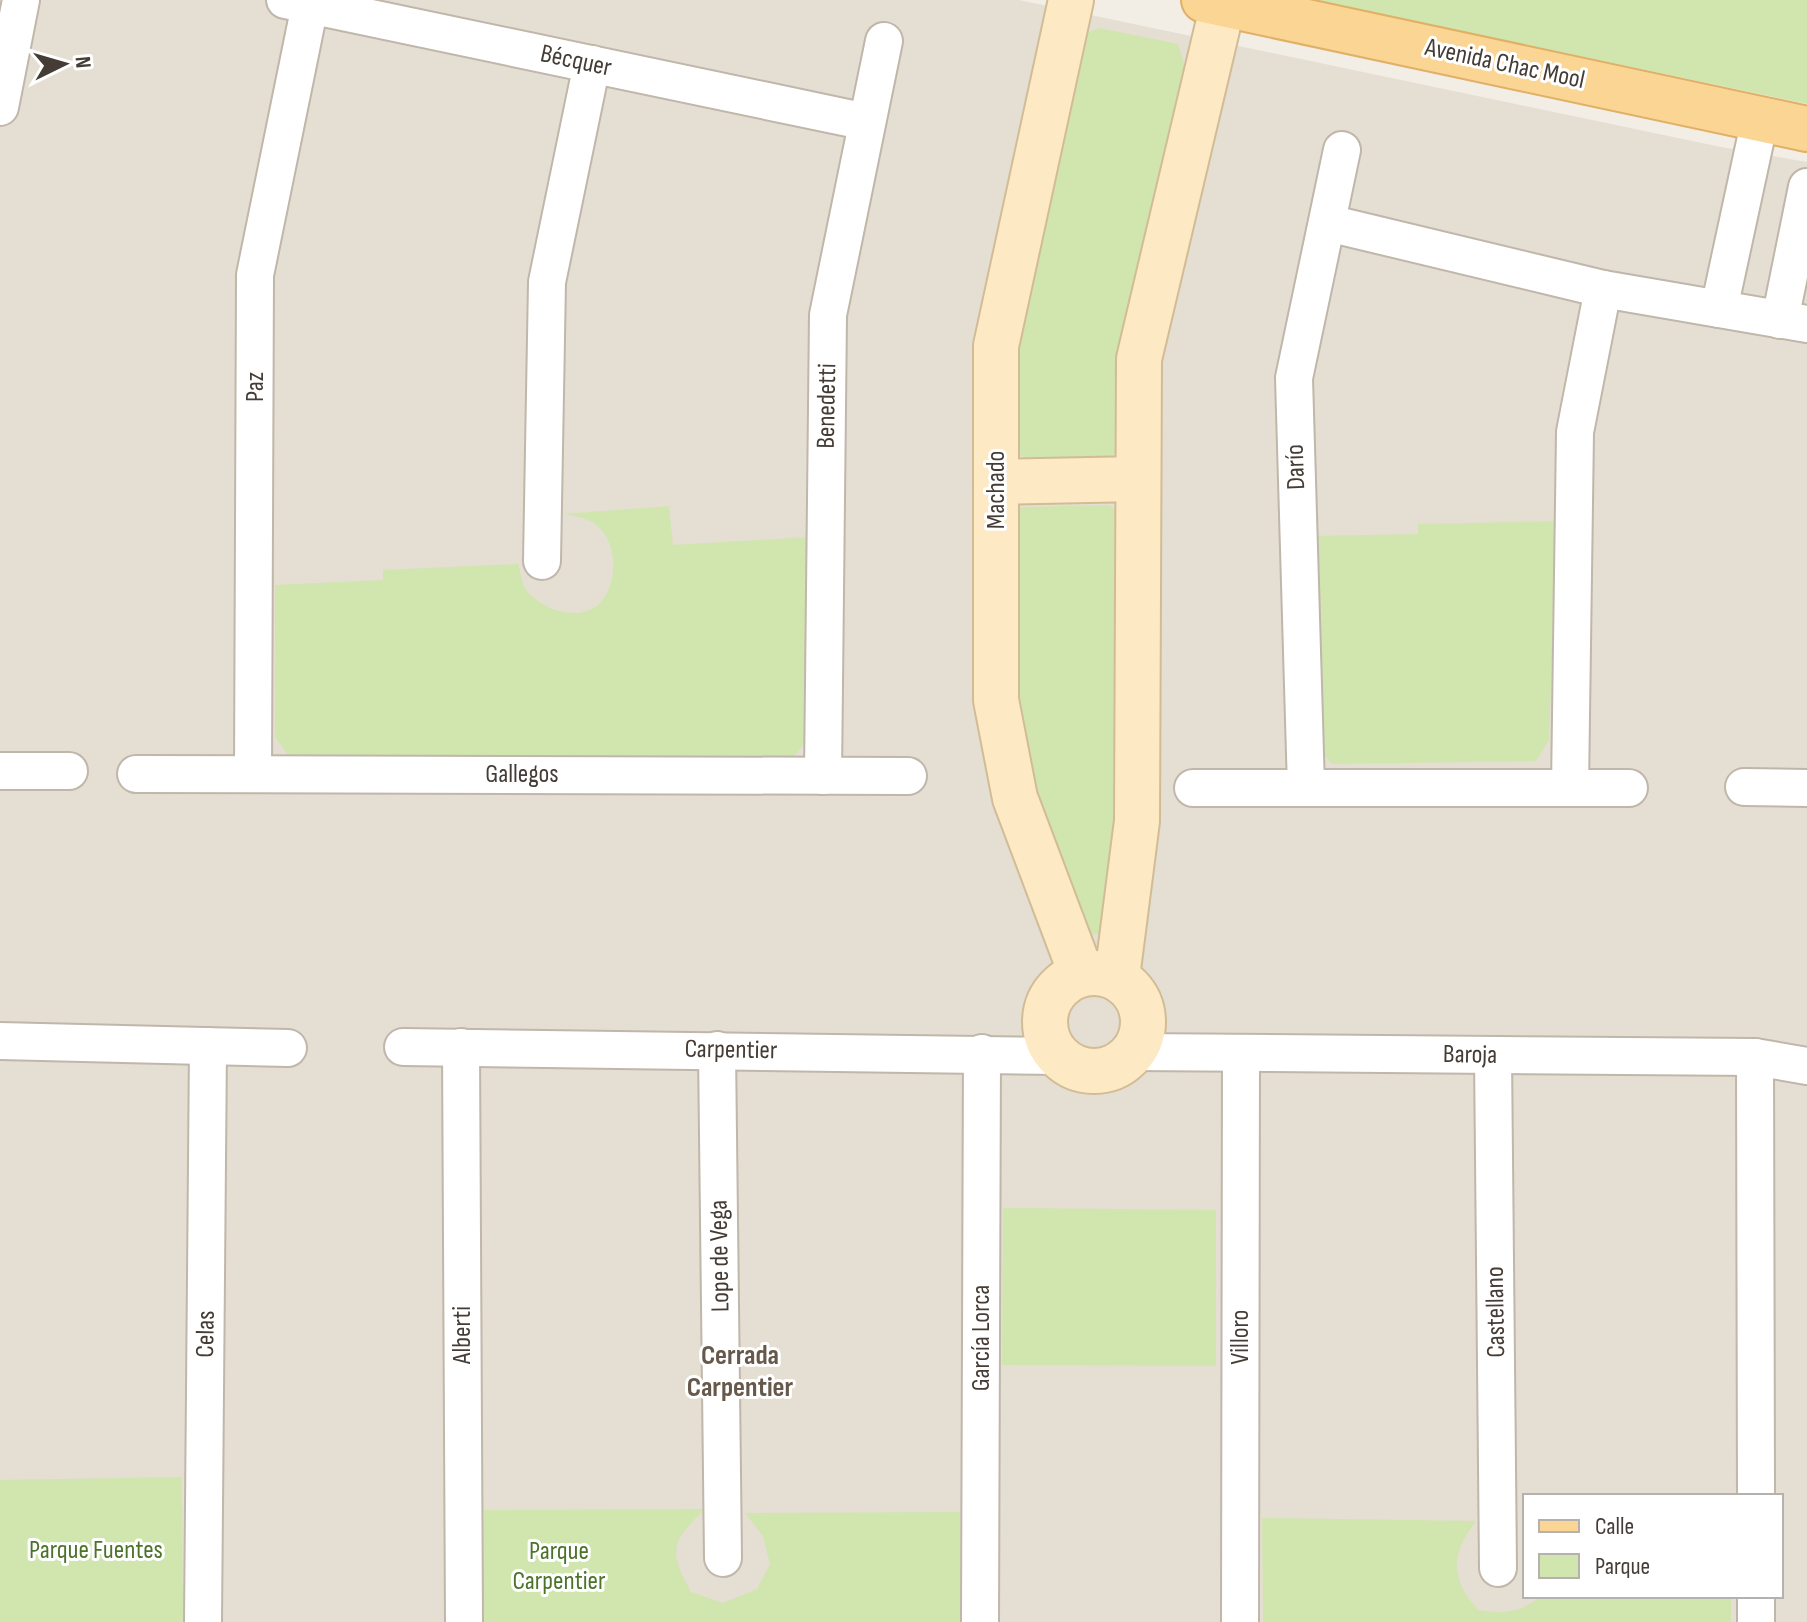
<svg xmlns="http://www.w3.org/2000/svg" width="1807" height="1622" font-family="'Sofia Sans Condensed',sans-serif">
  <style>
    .residential { fill: #e5ded3; fill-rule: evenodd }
    .green { fill: #d1e5ae }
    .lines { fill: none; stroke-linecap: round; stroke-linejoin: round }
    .street-casing { stroke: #c0b6aa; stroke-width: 40 }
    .secondary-casing { stroke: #d1bc96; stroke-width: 48 }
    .primary-casing { stroke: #dfb065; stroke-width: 48 }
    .street { stroke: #fff; stroke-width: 36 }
    .secondary { stroke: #fdeac4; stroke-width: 44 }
    .primary { stroke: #fbd594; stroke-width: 44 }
    .labels { text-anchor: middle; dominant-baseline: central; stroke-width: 6; stroke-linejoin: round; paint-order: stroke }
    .street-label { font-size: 26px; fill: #443c35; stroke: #fff }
    .park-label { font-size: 26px; fill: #4c732a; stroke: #fff }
    .neighbourhood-label { font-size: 28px; font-weight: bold; fill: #66594c; stroke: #fff }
  </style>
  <rect width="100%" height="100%" fill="#f2ede5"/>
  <!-- residential -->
  <path class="residential" d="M 0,0 L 1019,0 L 1721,147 L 1807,162 L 1807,1622 L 0,1622 ZM 1525,1496 L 1781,1496 L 1781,1596 L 1525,1596 Z"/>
  <!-- green -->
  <g class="green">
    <polygon points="1312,0 1807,0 1807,104"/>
    <polygon points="1099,28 1178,44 1185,66 1122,357 1124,447 1109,457 1026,459 1015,451 1013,350 1080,36"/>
    <polygon points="1109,505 1121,516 1118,816 1110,930 1093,935 1078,919 1013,723 1012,514 1023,507"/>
    <path d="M 669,506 L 673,545 L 810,537 L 809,738 L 792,759 L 290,758 L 275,737 L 275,585 L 383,580 L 383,570 L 518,564 C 520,571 522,582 525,588 C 539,610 582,624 601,602 C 621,578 617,533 588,520 C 581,517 572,516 564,514 Z"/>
    <polygon points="1557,521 1549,740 1536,761 1332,764 1319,749 1315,536 1418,534 1418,524"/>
    <polygon points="1003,1208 1216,1210 1216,1366 1002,1365"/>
    <polygon points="182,1477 183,1622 0,1622 0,1480"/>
    <path d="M 705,1509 C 671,1542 668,1550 691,1592 L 723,1603 L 757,1589 L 770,1564 L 763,1536 L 745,1513 L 960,1512 L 962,1622 L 483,1622 L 484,1510 Z"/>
    <path d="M 1262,1518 L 1476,1521 C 1450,1555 1450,1578 1478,1610 C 1504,1614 1520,1613 1541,1596 L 1731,1596 L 1731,1622 L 1263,1622 Z"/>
  </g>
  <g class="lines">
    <!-- street casing -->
    <g class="street-casing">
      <g id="street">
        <polyline points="285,0 867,122"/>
        <polyline points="0,107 21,0"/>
        <polyline points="1328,223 1603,289 1807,324"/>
        <polyline points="1719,309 1760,119"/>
        <polyline points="1780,320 1807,187"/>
        <polyline points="542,561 547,282 592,64"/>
        <polyline points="0,771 69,771"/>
        <polyline points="136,774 908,776"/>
        <polyline points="253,774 255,275 310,5"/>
        <polyline points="823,776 828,315 884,41"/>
        <polyline points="1744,787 1807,788"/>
        <polyline points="1193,788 1629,788"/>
        <polyline points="1306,788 1294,378 1342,150"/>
        <polyline points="1570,788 1575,432 1603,289"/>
        <polyline points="0,1041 288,1048"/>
        <polyline points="403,1047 1059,1056"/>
        <polyline points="461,1047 464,1622"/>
        <polyline points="717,1050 723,1558"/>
        <polyline points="1133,1052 1755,1057 1807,1066"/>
        <polyline points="1493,1055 1498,1568"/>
        <polyline points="1755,1057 1756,1496"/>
        <polyline points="1756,1596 1756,1622"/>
        <polyline points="203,1622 208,1046"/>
        <polyline points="980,1622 982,1053"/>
        <polyline points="1240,1622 1241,1053"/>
      </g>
    </g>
    <!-- secondary casing -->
    <g class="secondary-casing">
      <g id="secondary">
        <polyline points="1071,0 996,346 996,700 1015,798 1081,973"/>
        <polyline points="996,482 1138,479"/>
        <circle cx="1094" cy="1022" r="49"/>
        <polyline points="1117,977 1137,821 1139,359 1223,4"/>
      </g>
    </g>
    <!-- primary casing -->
    <g class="primary-casing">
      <polyline id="primary" points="1204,0 1807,129"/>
    </g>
    <!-- street -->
    <use href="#street" class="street"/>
    <!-- secondary -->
    <use href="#secondary" class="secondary"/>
    <!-- primary -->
    <use href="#primary" class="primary"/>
  </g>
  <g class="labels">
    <!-- street labels -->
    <g class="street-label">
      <text transform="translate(576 61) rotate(12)">Bécquer</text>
      <text transform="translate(1505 64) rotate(12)">Avenida Chac Mool</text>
      <text transform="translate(255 387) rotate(-90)">Paz</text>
      <text transform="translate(827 406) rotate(-89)">Benedetti</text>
      <text transform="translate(1296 467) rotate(-92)">Darío</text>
      <text transform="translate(996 490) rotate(-90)">Machado</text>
      <text x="522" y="774">Gallegos</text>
      <text transform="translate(731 1050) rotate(1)">Carpentier</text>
      <text transform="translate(1470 1055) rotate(1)">Baroja</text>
      <text transform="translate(720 1256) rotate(-91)">Lope de Vega</text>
      <text transform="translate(1496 1312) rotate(-91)">Castellano</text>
      <text transform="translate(206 1334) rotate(-89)">Celas</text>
      <text transform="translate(462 1335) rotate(-90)">Alberti</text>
      <text transform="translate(1240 1337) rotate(-90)">Villoro</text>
      <text transform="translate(981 1338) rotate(-90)">García Lorca</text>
    </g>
    <!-- park labels -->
    <g class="park-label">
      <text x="96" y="1550">Parque Fuentes</text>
      <text x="559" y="1551">Parque<tspan x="559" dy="30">Carpentier</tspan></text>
    </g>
    <!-- neighbourhood labels -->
    <g class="neighbourhood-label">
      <text x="740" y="1355">Cerrada<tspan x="740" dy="32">Carpentier</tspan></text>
    </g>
  </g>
  <!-- legend -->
  <rect x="1523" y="1494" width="260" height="104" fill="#ffffff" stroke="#b4b1ae" stroke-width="2"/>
  <rect x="1539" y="1520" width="40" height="12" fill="#fbd594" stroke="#b4b1ae" stroke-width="2"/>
  <text x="1595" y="1534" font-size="24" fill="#443c35">Calle</text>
  <rect x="1539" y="1554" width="40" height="24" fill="#d1e5ae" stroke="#b4b1ae" stroke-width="2"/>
  <text x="1595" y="1574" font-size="24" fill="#443c35">Parque</text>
  <!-- north arrow -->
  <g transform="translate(64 64) rotate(85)" stroke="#ffffff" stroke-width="6" paint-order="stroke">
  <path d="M0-6L14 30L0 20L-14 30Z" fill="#443c35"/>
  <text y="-12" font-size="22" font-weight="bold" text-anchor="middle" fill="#443c35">N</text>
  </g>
</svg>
